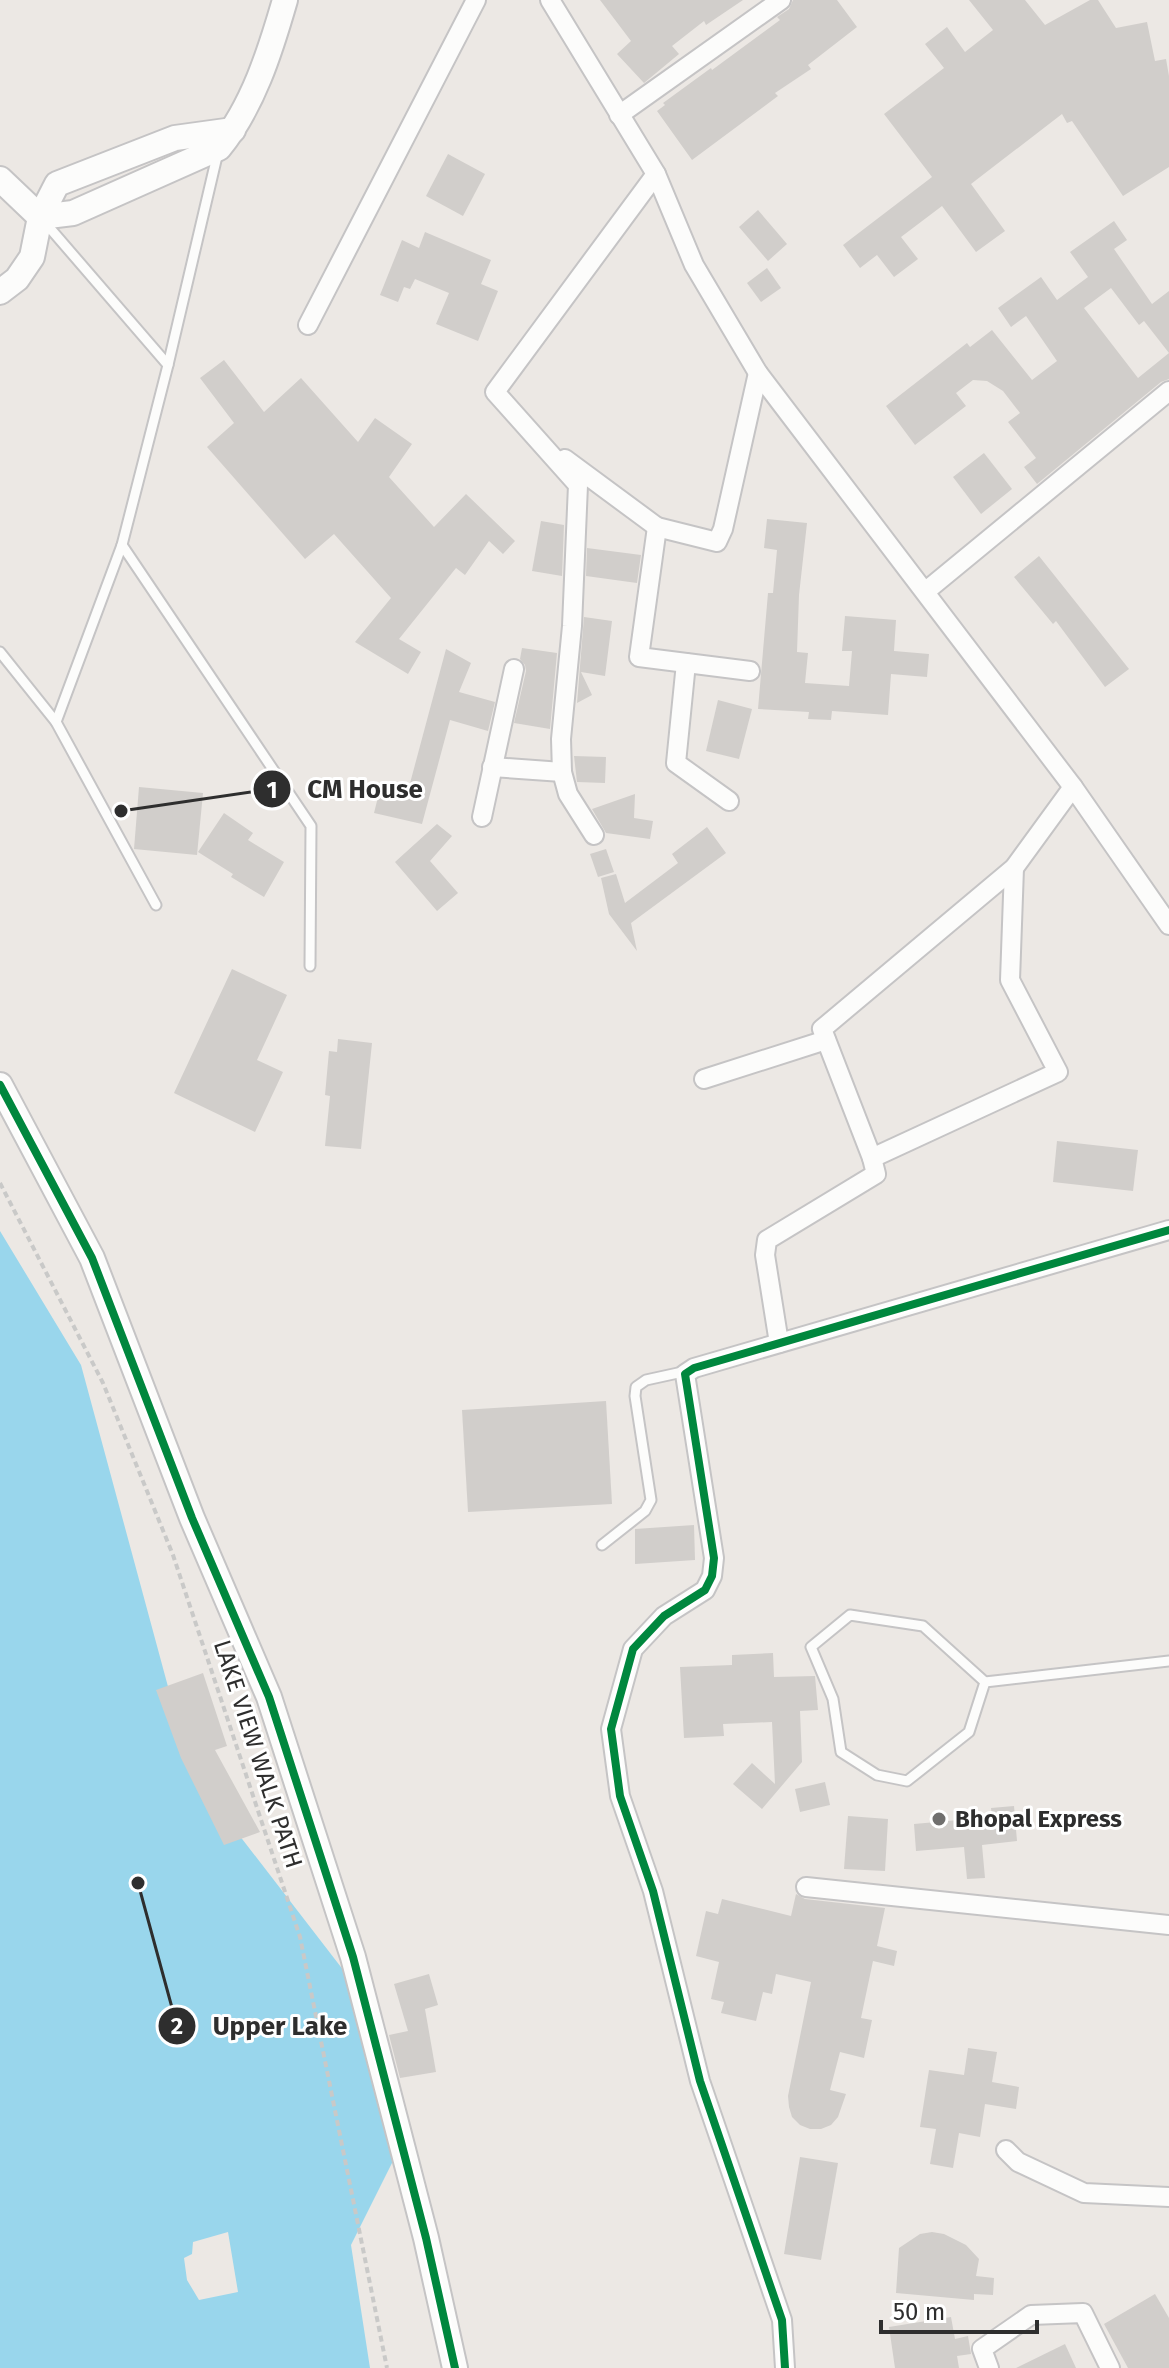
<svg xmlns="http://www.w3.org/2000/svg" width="1169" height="2368" font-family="'Fira Sans',sans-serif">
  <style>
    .water { fill: #99d6ec }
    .pier { fill: #ece8e4 }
    .building { fill: #d1cecb }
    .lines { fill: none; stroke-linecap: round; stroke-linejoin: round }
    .service-casing { stroke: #c5c4c5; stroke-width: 13 }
    .minor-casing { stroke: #c5c4c5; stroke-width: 22 }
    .tertiary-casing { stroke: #c5c4c5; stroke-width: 28 }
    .path { stroke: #c9c9c8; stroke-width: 4; stroke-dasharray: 6 4; stroke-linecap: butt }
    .service { stroke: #fcfcfb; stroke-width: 9 }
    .minor { stroke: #fcfcfb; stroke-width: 18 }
    .tertiary { stroke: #fcfcfb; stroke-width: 24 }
    .cycleway-casing { stroke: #fff; stroke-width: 13 }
    .cycleway { stroke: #00873e; stroke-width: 8 }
    .poi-dot { fill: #706f6e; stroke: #fff; stroke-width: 3 }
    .labels { text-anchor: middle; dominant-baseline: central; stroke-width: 6; stroke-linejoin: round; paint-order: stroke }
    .street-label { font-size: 24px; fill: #2e2e2e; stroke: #fff }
    .poi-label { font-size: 24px; font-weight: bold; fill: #2e2e2e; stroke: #fff; text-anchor: start }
    .leader { fill: none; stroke: #2e2e2e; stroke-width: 3 }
    .callout-dot { fill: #2e2e2e; stroke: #fff; stroke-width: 3 }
    .mark-label { font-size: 24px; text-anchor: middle; font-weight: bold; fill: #fff }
    .callout-label { font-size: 26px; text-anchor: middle; font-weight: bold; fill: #2e2e2e; stroke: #fff; stroke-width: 6; stroke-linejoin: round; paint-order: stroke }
  </style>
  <rect width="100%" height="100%" fill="#ece8e4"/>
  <!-- water -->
  <polygon class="water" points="0,1231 81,1365 170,1694 199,1783 354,1984 393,2161 351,2245 370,2368 0,2368"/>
  <!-- pier -->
  <polygon class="pier" points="228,2232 238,2292 199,2300 187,2280 184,2258 192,2254 193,2242"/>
  <!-- building -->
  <g class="building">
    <polygon points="600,0 743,0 706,25 704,21 672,46 679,54 644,83 617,54 631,41"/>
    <polygon points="793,0 837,0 857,27 808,65 811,69 775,93 778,96 692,160 657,111 665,105 663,103 711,68 712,70 780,20 777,17 789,9"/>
    <polygon points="969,0 1025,0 1045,25 1090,0 1098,0 1116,28 1147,22 1155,61 1166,59 1169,76 1169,167 1123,196 1072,121 1067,123 1062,114 971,184 1005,231 976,252 942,206 901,237 918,259 894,277 877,255 860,268 843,245 932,177 884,114 944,68 925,44 947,27 965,52 993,30"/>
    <polygon points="448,154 485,174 463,216 426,196"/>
    <polygon points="758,210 787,244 768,261 739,227"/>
    <polygon points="1114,221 1127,240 1114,249 1152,304 1169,291 1169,353 1144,321 1139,325 1111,288 1084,308 1138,378 1169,353 1169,379 1161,382 1037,484 1024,467 1036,458 1008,422 1020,413 1003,391 987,381 973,380 956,393 966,406 915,445 886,406 967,343 970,347 992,330 1032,380 1057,361 1026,316 1011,327 998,308 1041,277 1057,300 1088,277 1070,252"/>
    <polygon points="425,232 491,260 481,284 498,291 478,341 436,324 449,293 415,279 410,289 404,287 398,302 380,295 402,240 419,248"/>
    <polygon points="767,268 781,288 761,302 747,283"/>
    <polygon points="224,360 264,412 301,378 358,442 375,418 412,444 389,477 434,527 466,494 515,541 503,554 489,541 465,575 456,568 399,639 421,652 408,674 355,642 391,598 334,534 305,559 207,447 234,423 200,378"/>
    <polygon points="984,453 1012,489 981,514 953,477"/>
    <polygon points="767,519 807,523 799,595 797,652 808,653 805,683 849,686 852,651 842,651 845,616 896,620 894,651 929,654 927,677 891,674 888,715 832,711 831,720 808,719 809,712 758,709 768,593 773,593 777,550 764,548"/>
    <polygon points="541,521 564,525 562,576 532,571"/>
    <polygon points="587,548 641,555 637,583 586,576"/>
    <polygon points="1039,556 1129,669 1105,687 1056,621 1053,624 1014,577"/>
    <polygon points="584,617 612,621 605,676 581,672 592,695 577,703"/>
    <polygon points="522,648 557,653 550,729 514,723 526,671 525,665 520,659"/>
    <polygon points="446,649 471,663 459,692 495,702 488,731 450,720 422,824 374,813 382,781 409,787"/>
    <polygon points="718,700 752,709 739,759 706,751"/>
    <polygon points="574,756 606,757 605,783 577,782"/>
    <polygon points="139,787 203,793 197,855 134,849"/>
    <polygon points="635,794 634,818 653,821 650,839 606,833 592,809"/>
    <polygon points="224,813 253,833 248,840 284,862 264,897 231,877 233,874 198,852"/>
    <polygon points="437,824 452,836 430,861 458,893 437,911 395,862"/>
    <polygon points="707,827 726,853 631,923 637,951 609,914 601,878 616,874 625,903 678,863 672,854"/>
    <polygon points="606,849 614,872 598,877 590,854"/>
    <polygon points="232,969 287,995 257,1060 283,1072 255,1132 174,1093"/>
    <polygon points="338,1039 372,1043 361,1149 325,1146 330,1096 325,1095 329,1051 337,1052"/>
    <polygon points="1057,1141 1138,1150 1133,1191 1053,1182"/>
    <polygon points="606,1401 612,1504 468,1512 462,1410"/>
    <polygon points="694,1525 695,1560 635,1564 635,1529"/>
    <polygon points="773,1653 774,1677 815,1676 818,1710 800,1711 802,1762 762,1809 733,1784 752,1763 775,1784 772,1722 723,1724 724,1736 684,1738 680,1667 732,1665 732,1655"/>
    <polygon points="203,1673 227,1746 215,1750 260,1832 224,1845 181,1758 156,1690"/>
    <polygon points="825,1782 830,1805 800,1812 795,1789"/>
    <polygon points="1014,1806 1017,1841 982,1845 985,1878 967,1879 964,1847 916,1851 914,1824 992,1817 991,1808"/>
    <polygon points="848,1816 888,1819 885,1871 844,1869"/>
    <polygon points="796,1894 805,1899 885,1908 877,1946 897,1951 894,1966 873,1961 861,2018 872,2020 864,2058 840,2052 830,2090 846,2094 838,2117 831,2125 821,2129 810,2129 800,2125 792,2117 789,2107 788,2096 811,1982 776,1974 772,1994 763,1992 756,2021 721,2013 724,2002 711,1999 719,1962 696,1956 706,1911 718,1914 722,1899 791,1916"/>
    <polygon points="429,1974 438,2005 425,2009 436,2072 400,2078 389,2035 408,2031 394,1984"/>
    <polygon points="968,2048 997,2052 992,2082 1019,2087 1016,2109 985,2104 980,2137 959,2133 953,2168 930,2164 936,2129 920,2127 929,2070 964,2075"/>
    <polygon points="800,2157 838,2163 821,2260 784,2254"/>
    <polygon points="932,2232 944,2234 966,2245 979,2259 976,2276 994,2278 993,2295 974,2294 974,2300 896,2293 899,2248 920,2234"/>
    <polygon points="1155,2294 1169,2318 1169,2368 1128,2368 1104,2324"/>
    <polygon points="951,2317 955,2339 968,2336 971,2354 957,2356 959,2368 895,2368 889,2327"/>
    <polygon points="1065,2344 1076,2368 1016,2368"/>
  </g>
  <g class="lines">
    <!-- service casing -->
    <g class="service-casing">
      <g id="service">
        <polyline points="42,219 168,365"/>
        <polyline points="122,545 311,826 310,966"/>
        <polyline points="0,652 56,722 156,905"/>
        <polyline points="56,722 122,545 168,365 218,152"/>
        <polyline points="602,1545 645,1511 651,1500 635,1396 636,1387 646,1380 687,1371"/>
        <polyline points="985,1682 969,1732 907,1781 877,1775 841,1752 833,1699 811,1647 850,1615 923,1626 985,1682 1169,1661"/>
      </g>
    </g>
    <!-- minor casing -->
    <g class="minor-casing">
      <g id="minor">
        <polyline points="550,0 656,174 694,265 758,373 1073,787 1169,925"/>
        <polyline points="619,115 781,0"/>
        <polyline points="308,325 476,0"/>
        <polyline points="565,459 657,527"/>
        <polyline points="926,591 1169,391"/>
        <polyline points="686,663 676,763 729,801"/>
        <polyline points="750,671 639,657 657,527 717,542 723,529 758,373"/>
        <polyline points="492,767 562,772"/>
        <polyline points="482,817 514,669"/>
        <polyline points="594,835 568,794 562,772 561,739 572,626 578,485 495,392 656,174"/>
        <polyline points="704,1079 826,1040"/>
        <polyline points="872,1158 1058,1072 1010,980 1014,868"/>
        <polyline points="779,1343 765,1255 767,1240 876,1174 872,1158 822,1029 1014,868 1073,787"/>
        <polyline points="806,1887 1169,1925"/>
        <polyline points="1006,2150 1018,2162 1084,2193 1169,2197"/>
        <polyline points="785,2368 782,2320 700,2081 653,1891 620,1796 611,1729 633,1649 664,1616 705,1590 712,1576 714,1558 685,1374 694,1368 1169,1230"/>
        <polyline points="989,2368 982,2349 1031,2315 1083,2313 1110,2368"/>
      </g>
    </g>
    <!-- tertiary casing -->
    <g class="tertiary-casing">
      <g id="tertiary">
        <polyline points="0,179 40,217"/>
        <path d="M 40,217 L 73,213 L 219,148 C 253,106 270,52 285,0"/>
        <polyline points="0,292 17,279 32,257 40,217 57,184 175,138 233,130"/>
        <polyline points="0,1085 92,1258 192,1518 269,1697 353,1957 426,2238 455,2368"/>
      </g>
    </g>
    <!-- path -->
    <polyline class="path" points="0,1183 103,1383 173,1555 300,1937 387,2368"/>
    <!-- service -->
    <use href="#service" class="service"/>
    <!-- minor -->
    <use href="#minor" class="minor"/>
    <!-- tertiary -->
    <use href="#tertiary" class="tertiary"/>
    <!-- cycleway casing -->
    <g class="cycleway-casing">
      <g id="cycleway">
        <polyline points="0,1085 92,1258 192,1518 269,1697 353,1957 426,2238 455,2368"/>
        <polyline points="785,2368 782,2320 700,2081 653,1891 620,1796 611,1729 633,1649 664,1616 705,1590 712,1576 714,1558 685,1374 694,1368 1169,1230"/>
      </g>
    </g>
    <!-- cycleway -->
    <use href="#cycleway" class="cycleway"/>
  </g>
  <!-- markers -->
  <circle class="poi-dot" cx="939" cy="1819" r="8"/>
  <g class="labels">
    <!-- street labels -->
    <g class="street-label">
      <text transform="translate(258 1754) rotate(72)">LAKE VIEW WALK PATH</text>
    </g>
    <!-- poi labels -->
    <g class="poi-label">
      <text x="955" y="1819">Bhopal Express</text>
    </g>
  </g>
  <!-- callouts -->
  <path class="leader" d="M121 811L272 789M138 1883L177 2026"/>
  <g class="callout-dot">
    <circle cx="121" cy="811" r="8"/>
    <circle cx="138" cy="1883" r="8"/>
    <circle cx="272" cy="789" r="20"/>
    <circle cx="177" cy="2026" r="20"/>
  </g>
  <g class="mark-label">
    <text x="272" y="798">1</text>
    <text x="177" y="2034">2</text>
  </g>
  <g class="callout-label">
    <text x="365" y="798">CM House</text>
    <text x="280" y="2035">Upper Lake</text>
  </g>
  <!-- scale -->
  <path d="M881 2320v12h156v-12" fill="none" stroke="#2e2e2e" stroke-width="4"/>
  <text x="893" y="2320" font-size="24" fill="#2e2e2e" stroke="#ffffff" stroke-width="6" paint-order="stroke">50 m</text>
</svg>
